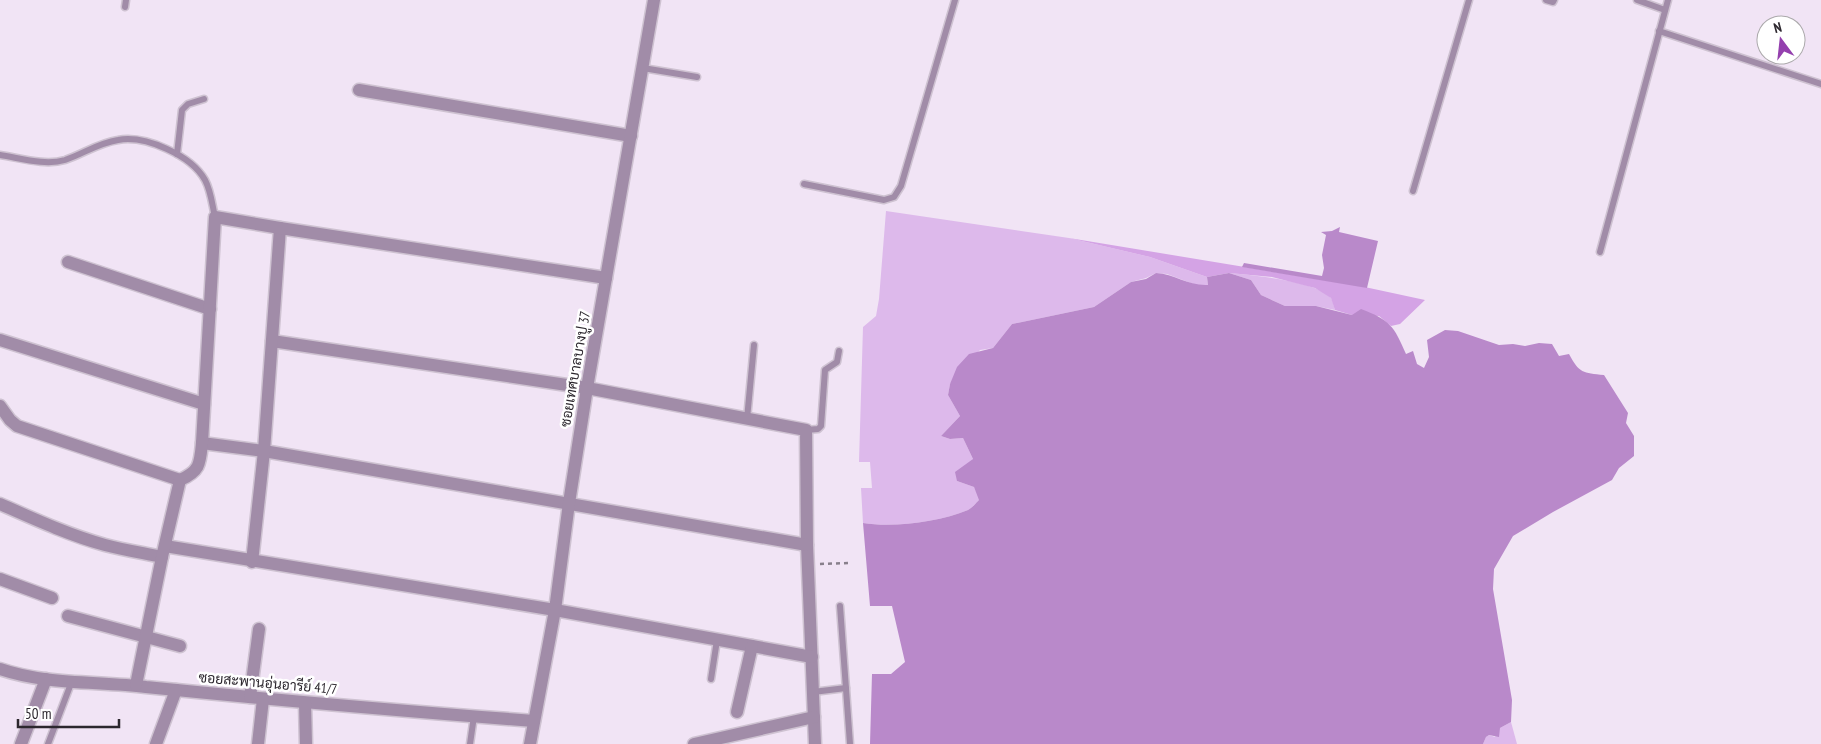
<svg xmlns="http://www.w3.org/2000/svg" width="1821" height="744" font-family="'PT Sans Narrow',Sarabun,sans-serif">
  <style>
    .green { fill: #ddb9eb }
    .forest { fill: #d4a3e5 }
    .water { fill: #b989ca }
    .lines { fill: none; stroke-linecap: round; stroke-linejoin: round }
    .service-casing { stroke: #cec2d1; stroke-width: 9 }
    .minor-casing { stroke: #cec2d1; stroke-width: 15 }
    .path { stroke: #887f8b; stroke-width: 2.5; stroke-dasharray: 4 4; stroke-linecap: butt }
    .service { stroke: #a18ca8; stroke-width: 6 }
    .minor { stroke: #a18ca8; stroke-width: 12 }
    .labels { text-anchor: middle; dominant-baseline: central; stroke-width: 5; stroke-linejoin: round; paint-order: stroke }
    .street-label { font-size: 14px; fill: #2c272e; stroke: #fff }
  </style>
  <rect width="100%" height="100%" fill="#f1e4f5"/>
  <!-- green -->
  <g class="green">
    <path d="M 886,211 L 1069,238 L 1150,257 L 1207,277 L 1208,285 L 1196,285 L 1167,274 L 1156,273 L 1146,278 L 1131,282 L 1094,307 L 1012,324 L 993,348 L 980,350 L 950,384 L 948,395 L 960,416 L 941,436 L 950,439 L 963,438 L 973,459 L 957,481 L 974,487 L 980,499 C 976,503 972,508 968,510 C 939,522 893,528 863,523 L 861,488 L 872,488 L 870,462 L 859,462 L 863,327 L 876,316 L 879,299 Z"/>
    <path d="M 1229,273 C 1251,275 1317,281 1331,298 C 1333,301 1334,307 1335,310 L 1316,306 L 1285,306 L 1261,295 L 1251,280 Z"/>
    <polygon points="1511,722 1517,744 1483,744 1486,737 1489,735 1495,737 1500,728"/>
  </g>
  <!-- forest -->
  <polygon class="forest" points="1069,238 1360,286 1425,300 1400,324 1391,326 1379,316 1352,315 1335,310 1331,298 1315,288 1272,277 1229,273 1207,277 1150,257"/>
  <!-- water -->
  <g class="water">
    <polygon points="1340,227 1339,232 1378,241 1367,288 1242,267 1244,263 1322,276 1324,268 1322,255 1326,235 1321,232 1332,231"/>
    <path d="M 1156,273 C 1175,274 1188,286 1208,285 L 1207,277 L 1229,273 L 1251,280 L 1261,295 L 1285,306 L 1316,306 L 1352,315 L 1361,309 C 1390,320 1394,326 1406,354 L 1413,351 L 1417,364 L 1424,368 L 1429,357 L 1427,340 L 1445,330 L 1458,331 L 1499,345 L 1513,344 L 1525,346 L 1539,343 L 1552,344 L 1559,356 L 1569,354 C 1579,373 1583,373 1604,375 L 1628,413 L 1626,423 L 1634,436 L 1634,456 L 1619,468 L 1612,480 L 1553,512 L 1513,536 L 1494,569 L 1493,589 L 1512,700 L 1511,722 L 1500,728 L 1499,737 L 1489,735 L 1486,737 L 1483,744 L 870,744 L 872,674 L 891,674 L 905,662 L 892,606 L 870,606 L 863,523 C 893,528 939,522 968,510 C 972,508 976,503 979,500 L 974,487 L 957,481 L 955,472 L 973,459 L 963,438 L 950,439 L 941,436 L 960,416 L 948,395 L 950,384 L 957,367 L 969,354 L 993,348 L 1012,324 L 1094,307 L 1131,282 L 1146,279 Z"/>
  </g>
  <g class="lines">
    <!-- service casing -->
    <g class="service-casing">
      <g id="service">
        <polyline points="1546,0 1553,2 1554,0"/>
        <polyline points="1637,0 1665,10"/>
        <polyline points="125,7 126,0"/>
        <polyline points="1659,31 1821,84"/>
        <polyline points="643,68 697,77"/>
        <polyline points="177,154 182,110 188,104 204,99"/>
        <path d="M 0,155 C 20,158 45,166 65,160 C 83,154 98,143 118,140 C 145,135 191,155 205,180 C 211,191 212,204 215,217"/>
        <polyline points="804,184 884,200 894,197 901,186 955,0"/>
        <polyline points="1413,191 1469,0"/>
        <polyline points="1600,252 1668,0"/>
        <polyline points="747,419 754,345"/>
        <polyline points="806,430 818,429 821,426 825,370 837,362 839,351"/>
        <polyline points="840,606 850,744"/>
        <polyline points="711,679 717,640"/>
        <polyline points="813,692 846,688"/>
        <polyline points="48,744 72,681"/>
        <polyline points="470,744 474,716"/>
      </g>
    </g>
    <!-- minor casing -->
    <g class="minor-casing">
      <g id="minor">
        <polyline points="359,90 631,136"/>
        <polyline points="68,262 210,309"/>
        <polyline points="0,340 204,404"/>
        <polyline points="272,341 587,388 806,430 807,545 815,744"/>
        <polyline points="0,406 10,420 17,426 180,480"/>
        <polyline points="202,443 264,451 807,545"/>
        <path d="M 0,504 C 34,519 69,535 105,545 C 124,550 143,553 162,557"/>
        <polyline points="165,546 555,610 812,657"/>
        <polyline points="252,562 264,451 280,228"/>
        <polyline points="0,579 52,598"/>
        <polyline points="68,616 180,646"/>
        <path d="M 0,669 C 46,685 98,681 146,687 C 275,700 404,711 534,721"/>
        <path d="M 136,685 L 162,557 L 180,480 C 200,471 200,464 202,443 L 215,217 L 280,228 L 606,278"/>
        <polyline points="250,697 259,629"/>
        <polyline points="305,703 306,744"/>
        <polyline points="737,712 752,646"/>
        <polyline points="21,744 46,679"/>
        <polyline points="156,744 176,690"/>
        <polyline points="258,744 263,699"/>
        <polyline points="530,744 555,610 569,503 587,388 654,0"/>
        <polyline points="694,744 814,717"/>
      </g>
    </g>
    <!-- path -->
    <polyline class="path" points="820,564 849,563"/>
    <!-- service -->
    <use href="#service" class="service"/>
    <!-- minor -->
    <use href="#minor" class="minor"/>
  </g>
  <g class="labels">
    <!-- street labels -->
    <g class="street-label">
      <text transform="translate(575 369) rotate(-80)">ซอยเทศบาลบางปู 37</text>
      <text transform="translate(268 683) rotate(5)">ซอยสะพานอุ่นอารีย์ 41/7</text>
    </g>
  </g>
  <!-- north arrow -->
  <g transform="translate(1781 40) rotate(345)"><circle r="24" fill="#ffffff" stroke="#aba9ab"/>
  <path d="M0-4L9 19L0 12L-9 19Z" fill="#9440ae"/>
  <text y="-8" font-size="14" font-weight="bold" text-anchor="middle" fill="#2c272e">N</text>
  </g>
  <!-- scale -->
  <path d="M18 719v8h101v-8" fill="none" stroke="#2c272e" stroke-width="2.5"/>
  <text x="25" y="719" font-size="15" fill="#2c272e" stroke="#ffffff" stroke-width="4" paint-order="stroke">50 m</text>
</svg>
